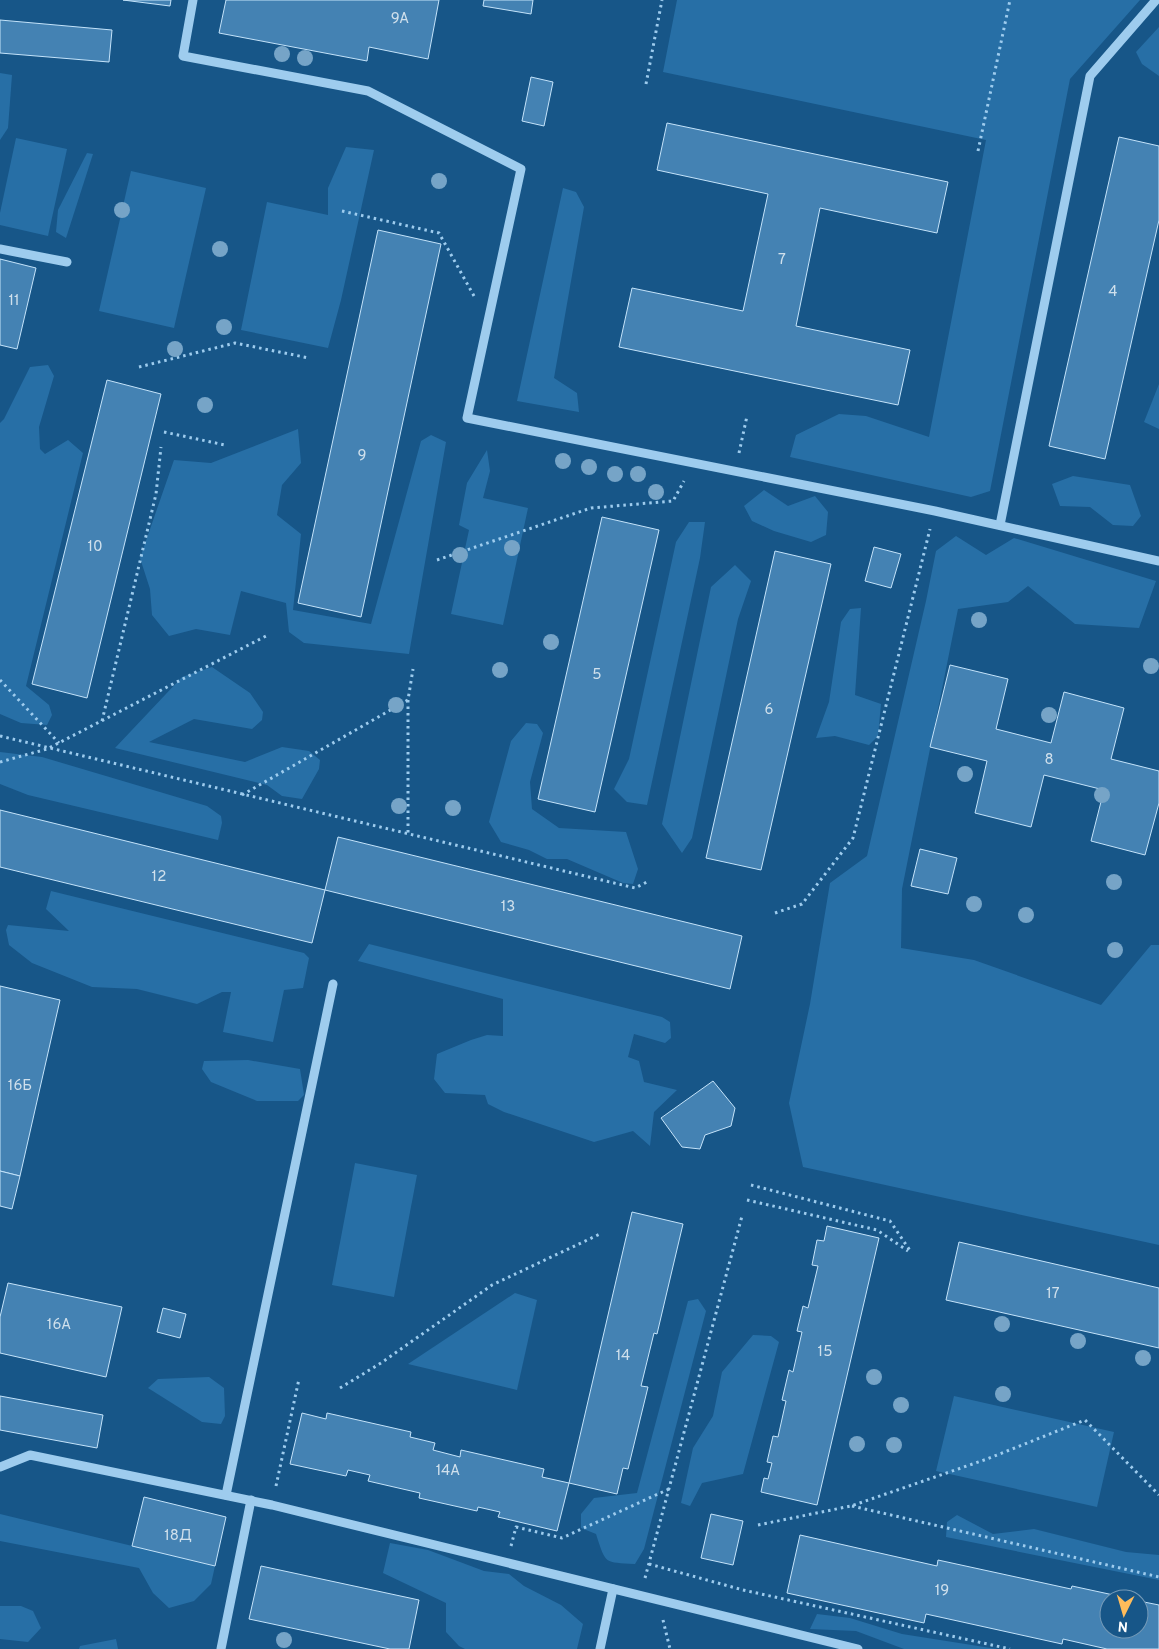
<svg xmlns="http://www.w3.org/2000/svg" width="1159" height="1649" font-family="Overpass,sans-serif">
  <style>
    .green { fill: #276fa6 }
    .building { fill: #4482b3; stroke: #c4e3fa }
    .lines { fill: none; stroke-linecap: round; stroke-linejoin: round }
    .path { stroke: #9eccee; stroke-width: 3; stroke-dasharray: 2.5 4; stroke-linecap: butt }
    .minor { stroke: #9eccee; stroke-width: 9 }
    .tree { fill: #76a4c7 }
    .labels { text-anchor: middle; dominant-baseline: central; stroke-width: 4; stroke-linejoin: round; paint-order: stroke }
    .number-label { font-size: 15px; fill: #d0e0ec }
  </style>
  <rect width="100%" height="100%" fill="#175688"/>
  <!-- green -->
  <g class="green">
    <polygon points="677,0 1140,0 1070,79 990,491 971,497 790,457 796,435 839,414 866,416 929,437 986,140 663,72"/>
    <polygon points="1159,27 1159,76 1142,64 1136,52"/>
    <polygon points="0,73 12,75 8,128 0,140"/>
    <polygon points="16,138 67,149 48,236 0,225 0,213"/>
    <polygon points="346,147 374,150 341,300 328,348 241,330 267,202 328,215 328,188"/>
    <polygon points="87,153 93,154 66,238 56,232 58,210"/>
    <polygon points="131,171 206,188 174,328 99,311"/>
    <polygon points="563,188 576,192 584,207 554,378 577,393 579,412 517,401"/>
    <polygon points="48,365 54,376 39,427 40,449 45,454 68,440 83,453 26,686 49,705 52,715 47,725 21,723 0,714 0,423 4,419 30,367"/>
    <polygon points="1159,384 1159,429 1144,422"/>
    <polygon points="298,429 301,463 282,485 277,515 301,534 293,610 371,624 421,441 431,435 446,442 409,654 304,643 289,632 286,603 241,591 230,635 196,629 169,636 152,615 150,589 140,558 174,460 211,463"/>
    <polygon points="487,450 490,471 483,498 528,508 503,625 451,614 469,530 459,525 467,483"/>
    <polygon points="1073,476 1130,485 1141,516 1133,526 1113,525 1090,507 1060,506 1052,484"/>
    <polygon points="764,490 788,506 815,496 828,512 826,535 811,542 774,531 752,521 744,506"/>
    <polygon points="689,522 705,522 700,558 647,805 627,802 614,789 629,759 676,542"/>
    <polygon points="956,536 986,555 1014,538 1156,581 1139,628 1075,624 1028,586 1008,602 958,609 902,889 901,948 974,960 1101,1005 1151,945 1159,945 1159,1245 803,1167 789,1103 810,1004 830,883 867,856 926,601 936,551"/>
    <polygon points="735,565 751,581 738,619 692,838 682,853 662,824 711,587"/>
    <polygon points="861,608 855,695 881,704 878,736 869,745 835,736 816,738 829,702 841,622 850,609"/>
    <polygon points="212,667 250,693 263,712 262,720 252,729 194,719 149,742 245,762 282,747 309,751 320,760 319,769 302,799 282,796 267,785 115,748 182,677"/>
    <polygon points="526,723 537,724 543,733 530,782 532,809 559,828 626,832 638,869 633,884 623,883 567,859 547,859 529,850 501,842 489,822 511,741"/>
    <polygon points="0,752 42,757 207,806 221,816 222,823 218,840 28,795 0,784"/>
    <polygon points="51,891 304,953 309,958 303,988 284,990 273,1042 223,1032 231,992 222,992 197,1004 137,989 92,987 32,963 9,945 6,930 8,925 69,931 46,909"/>
    <polygon points="369,944 662,1017 670,1022 671,1038 665,1043 634,1034 628,1057 639,1061 644,1082 677,1090 654,1112 650,1146 633,1131 594,1142 504,1112 488,1104 485,1095 445,1093 434,1079 437,1054 471,1040 487,1035 503,1036 503,999 358,961"/>
    <polygon points="248,1060 300,1069 304,1095 298,1101 257,1101 211,1082 202,1069 204,1061"/>
    <polygon points="355,1163 417,1175 394,1297 332,1285"/>
    <polygon points="515,1293 537,1300 517,1390 408,1364"/>
    <path d="M 698,1299 L 706,1311 L 644,1549 L 635,1564 C 604,1562 606,1565 596,1534 L 581,1528 L 581,1514 L 594,1498 L 637,1493 L 688,1301 Z"/>
    <polygon points="753,1335 771,1336 779,1342 743,1474 702,1483 690,1506 681,1503 693,1448 713,1416 722,1372"/>
    <polygon points="209,1377 224,1388 225,1416 221,1424 202,1422 148,1388 158,1379"/>
    <polygon points="954,1396 1114,1432 1097,1507 936,1471"/>
    <polygon points="0,1514 215,1566 211,1584 194,1601 169,1608 153,1593 139,1568 0,1541"/>
    <polygon points="957,1515 993,1534 1034,1529 1126,1552 1159,1555 1159,1580 946,1537 947,1522"/>
    <polygon points="390,1543 428,1550 484,1571 509,1574 524,1586 561,1605 583,1624 577,1649 465,1649 459,1646 446,1632 446,1603 383,1573"/>
    <polygon points="0,1606 21,1606 33,1611 41,1628 28,1642 0,1639"/>
    <polygon points="817,1614 850,1618 902,1634 997,1649 904,1649 856,1631 810,1629"/>
    <polygon points="116,1639 118,1649 79,1649 80,1646"/>
  </g>
  <!-- building -->
  <g class="building">
    <polygon points="123,0 171,0 170,6"/>
    <polygon points="226,0 439,0 428,59 369,47 367,61 219,33"/>
    <polygon points="484,0 533,0 531,14 483,6"/>
    <polygon points="0,20 112,30 109,62 0,53"/>
    <polygon points="531,77 553,82 544,126 522,121"/>
    <polygon points="667,123 948,182 937,233 820,208 796,326 910,350 898,405 619,347 632,288 743,311 768,194 657,170"/>
    <polygon points="1119,137 1159,146 1159,220 1105,459 1049,446"/>
    <polygon points="378,230 441,244 361,617 298,603"/>
    <polygon points="0,259 36,268 17,349 0,345"/>
    <polygon points="107,380 161,394 87,698 32,684"/>
    <polygon points="602,517 659,530 595,812 538,799"/>
    <polygon points="874,547 901,554 891,588 865,581"/>
    <polygon points="775,551 831,564 761,870 706,858"/>
    <polygon points="950,665 1008,679 996,729 1051,743 1064,692 1124,708 1111,759 1159,771 1159,803 1145,855 1091,841 1104,790 1044,775 1031,827 975,813 987,761 930,747"/>
    <polygon points="0,810 325,890 312,943 0,867"/>
    <polygon points="338,837 742,936 730,989 325,890"/>
    <polygon points="920,849 957,858 948,894 911,886"/>
    <polygon points="0,986 60,1000 20,1176 0,1171"/>
    <polygon points="713,1081 735,1108 731,1126 705,1135 700,1149 682,1147 661,1118"/>
    <polygon points="0,1171 20,1176 12,1209 0,1206"/>
    <polygon points="632,1212 683,1224 657,1334 654,1333 641,1386 648,1387 628,1469 623,1468 617,1494 569,1483"/>
    <polygon points="827,1226 879,1238 817,1505 761,1492 764,1478 768,1479 772,1463 767,1462 773,1436 778,1437 786,1401 782,1400 789,1370 793,1372 802,1332 797,1331 803,1306 808,1308 818,1266 812,1265 817,1240 824,1241"/>
    <polygon points="959,1242 1159,1288 1159,1348 946,1300"/>
    <polygon points="8,1283 122,1307 106,1377 0,1353 0,1317"/>
    <polygon points="163,1308 186,1314 180,1338 157,1332"/>
    <polygon points="0,1396 103,1415 97,1448 0,1430"/>
    <polygon points="302,1413 326,1419 327,1413 411,1432 410,1437 435,1443 433,1450 460,1457 461,1450 544,1469 542,1477 569,1483 557,1531 498,1517 500,1512 478,1507 477,1511 419,1498 420,1493 368,1481 370,1475 348,1470 346,1476 290,1464"/>
    <polygon points="144,1497 226,1517 215,1566 132,1546"/>
    <polygon points="711,1514 743,1521 733,1565 701,1558"/>
    <polygon points="800,1535 937,1566 938,1560 1071,1589 1072,1586 1132,1599 1109,1599 1109,1629 1139,1629 1139,1601 1159,1605 1159,1649 1107,1649 1063,1639 1062,1644 926,1614 924,1623 787,1593"/>
    <polygon points="261,1566 419,1600 409,1649 390,1649 249,1619"/>
  </g>
  <g class="lines">
    <!-- path -->
    <g class="path">
      <polyline points="646,84 662,0"/>
      <polyline points="978,151 1010,0"/>
      <polyline points="342,211 439,233 474,296"/>
      <polyline points="139,367 235,343 309,358"/>
      <polyline points="164,432 225,445"/>
      <polyline points="739,453 747,416"/>
      <polyline points="437,560 591,508 673,501 684,481"/>
      <polyline points="0,680 59,743"/>
      <polyline points="408,700 408,834"/>
      <polyline points="102,721 156,494 161,447"/>
      <polyline points="0,736 635,888 649,881"/>
      <polyline points="0,762 47,749 266,636"/>
      <polyline points="242,795 408,700 413,669"/>
      <polyline points="775,913 802,904 853,838 930,529"/>
      <polyline points="751,1185 890,1221 911,1252"/>
      <polyline points="747,1200 877,1230 908,1251"/>
      <polyline points="340,1388 381,1363 492,1285 600,1234"/>
      <polyline points="276,1486 299,1379"/>
      <polyline points="852,1506 1159,1577"/>
      <polyline points="758,1525 851,1506 987,1459 1085,1420 1159,1495"/>
      <polyline points="511,1546 516,1527 562,1538 669,1489"/>
      <polyline points="649,1564 743,1590 1010,1649"/>
      <polyline points="645,1578 742,1216"/>
      <polyline points="663,1620 670,1649"/>
    </g>
    <!-- minor -->
    <g class="minor">
      <polyline points="193,0 183,56 368,91 521,169 467,418 935,511 1159,561"/>
      <polyline points="0,249 67,262"/>
      <polyline points="1000,525 1090,76 1156,0"/>
      <polyline points="0,1467 30,1455 272,1505 858,1649"/>
      <polyline points="226,1495 333,984"/>
      <polyline points="221,1649 251,1500"/>
      <polyline points="600,1649 613,1589"/>
    </g>
  </g>
  <!-- trees -->
  <g class="tree">
    <circle cx="282" cy="54" r="8"/>
    <circle cx="305" cy="58" r="8"/>
    <circle cx="439" cy="181" r="8"/>
    <circle cx="122" cy="210" r="8"/>
    <circle cx="220" cy="249" r="8"/>
    <circle cx="224" cy="327" r="8"/>
    <circle cx="175" cy="349" r="8"/>
    <circle cx="205" cy="405" r="8"/>
    <circle cx="563" cy="461" r="8"/>
    <circle cx="589" cy="467" r="8"/>
    <circle cx="615" cy="474" r="8"/>
    <circle cx="638" cy="474" r="8"/>
    <circle cx="656" cy="492" r="8"/>
    <circle cx="512" cy="548" r="8"/>
    <circle cx="460" cy="555" r="8"/>
    <circle cx="979" cy="620" r="8"/>
    <circle cx="551" cy="642" r="8"/>
    <circle cx="1151" cy="666" r="8"/>
    <circle cx="500" cy="670" r="8"/>
    <circle cx="396" cy="705" r="8"/>
    <circle cx="1049" cy="715" r="8"/>
    <circle cx="965" cy="774" r="8"/>
    <circle cx="1102" cy="795" r="8"/>
    <circle cx="399" cy="806" r="8"/>
    <circle cx="453" cy="808" r="8"/>
    <circle cx="1114" cy="882" r="8"/>
    <circle cx="974" cy="904" r="8"/>
    <circle cx="1026" cy="915" r="8"/>
    <circle cx="1115" cy="950" r="8"/>
    <circle cx="1002" cy="1324" r="8"/>
    <circle cx="1078" cy="1341" r="8"/>
    <circle cx="1143" cy="1358" r="8"/>
    <circle cx="874" cy="1377" r="8"/>
    <circle cx="1003" cy="1394" r="8"/>
    <circle cx="901" cy="1405" r="8"/>
    <circle cx="857" cy="1444" r="8"/>
    <circle cx="894" cy="1445" r="8"/>
    <circle cx="284" cy="1640" r="8"/>
  </g>
  <g class="labels">
    <!-- number labels -->
    <g class="number-label">
      <text x="400" y="19">9А</text>
      <text x="782" y="260">7</text>
      <text x="1113" y="292">4</text>
      <text x="14" y="301">11</text>
      <text x="362" y="456">9</text>
      <text x="95" y="547">10</text>
      <text x="597" y="675">5</text>
      <text x="769" y="710">6</text>
      <text x="1049" y="760">8</text>
      <text x="159" y="877">12</text>
      <text x="508" y="907">13</text>
      <text x="20" y="1086">16Б</text>
      <text x="1053" y="1294">17</text>
      <text x="59" y="1325">16А</text>
      <text x="825" y="1352">15</text>
      <text x="623" y="1356">14</text>
      <text x="448" y="1471">14А</text>
      <text x="178" y="1536">18Д</text>
      <text x="942" y="1591">19</text>
    </g>
  </g>
  <!-- north arrow -->
  <g transform="translate(1124 1614) rotate(185)"><circle r="24" fill="#175688" stroke="#749ab8"/>
  <path d="M0-4L9 19L0 12L-9 19Z" fill="#ffbc5b"/>
  <text y="-8" font-size="14" font-weight="bold" text-anchor="middle" fill="#ffffff">N</text>
  </g>
</svg>
